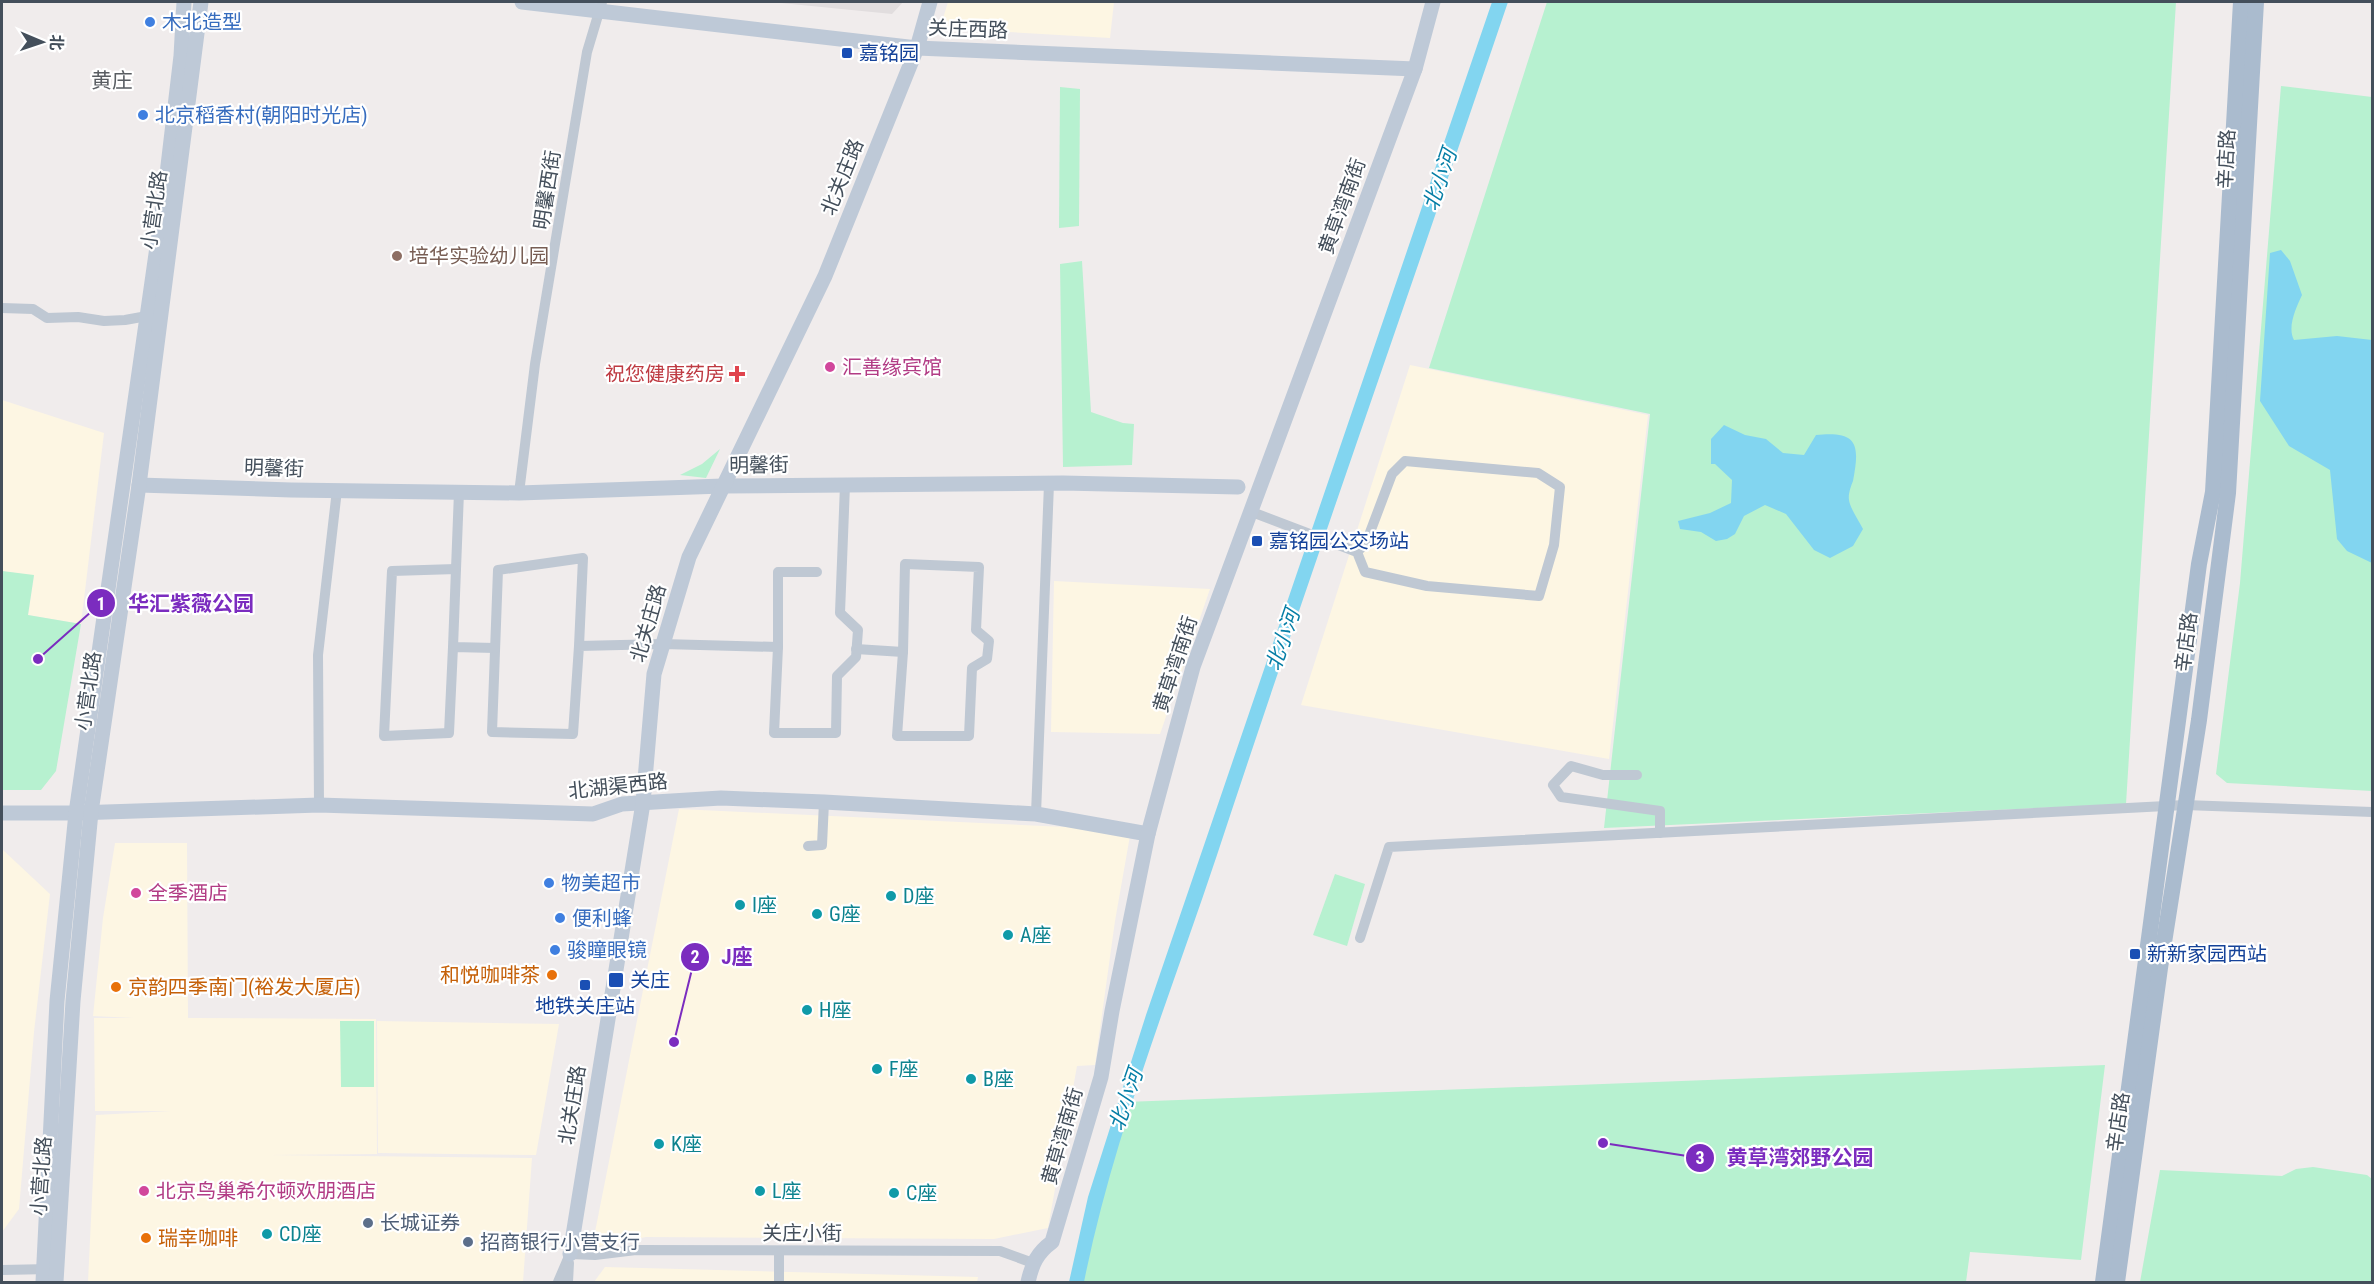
<svg xmlns="http://www.w3.org/2000/svg" width="2374" height="1284" font-family="'Roboto Condensed','Noto Sans SC',sans-serif">
  <style>
    .commercial { fill: #fdf6e3 }
    .education { fill: #e1ddde }
    .green { fill: #b7f1d0 }
    .water { fill: #82d5f0 }
    .lines { fill: none; stroke-linecap: round; stroke-linejoin: round }
    .street { stroke: #bfc8d3; stroke-width: 10 }
    .secondary { stroke: #bec9d7; stroke-width: 15 }
    .primary { stroke: #aabbce; stroke-width: 16 }
    .shop-dot { fill: #3f7fe0; stroke: #fff; stroke-width: 2 }
    .transit-dot { fill: #1a4fb4; stroke: #fff; stroke-width: 2 }
    .education-dot { fill: #8d6e63; stroke: #fff; stroke-width: 2 }
    .hotel-dot { fill: #d1479c; stroke: #fff; stroke-width: 2 }
    .health-dot { fill: #e0444e; stroke: #fff; stroke-width: 2 }
    .culture-dot { fill: #0f9aa8; stroke: #fff; stroke-width: 2 }
    .food-dot { fill: #e8710a; stroke: #fff; stroke-width: 2 }
    .service-dot { fill: #5c6f8a; stroke: #fff; stroke-width: 2 }
    .labels { text-anchor: middle; dominant-baseline: central; stroke-width: 4.5; stroke-linejoin: round; paint-order: stroke }
    .shop-label { font-size: 20px; fill: #366cbe; stroke: #fff; text-anchor: start }
    .street-label { font-size: 20px; fill: #444f5b; stroke: #fff }
    .transit-label { font-size: 20px; fill: #164399; stroke: #fff; text-anchor: start }
    .education-label { font-size: 20px; fill: #785e54; stroke: #fff; text-anchor: start }
    .hotel-label { font-size: 20px; fill: #b23c85; stroke: #fff; text-anchor: start }
    .health-label { font-size: 20px; fill: #be3a42; stroke: #fff; text-anchor: end }
    .culture-label { font-size: 20px; fill: #0d838f; stroke: #fff; text-anchor: start }
    .food-label { font-size: 20px; fill: #c56008; stroke: #fff; text-anchor: start }
    .service-label { font-size: 20px; fill: #4e5e75; stroke: #fff; text-anchor: start }
    .neighbourhood-label { font-size: 21px; fill: #595d62; stroke: #fff }
    .water-label { font-size: 21px; font-style: italic; fill: #057ea6; stroke: #fff }
    .leader { fill: none; stroke: #7b2cbf; stroke-width: 2 }
    .callout-dot { fill: #7b2cbf; stroke: #fff; stroke-width: 2 }
    .mark-label { font-size: 18px; text-anchor: middle; font-weight: bold; fill: #fff }
    .callout-label { font-size: 21px; text-anchor: middle; font-weight: bold; fill: #7b2cbf; stroke: #fff; stroke-width: 4.5; stroke-linejoin: round; paint-order: stroke }
  </style>
  <rect width="100%" height="100%" fill="#f0ecec"/>
  <!-- commercial -->
  <g class="commercial">
    <polygon points="948,2 1114,2 1110,38 940,28"/>
    <polygon points="1410,365 1648,415 1609,759 1301,705"/>
    <polygon points="2,400 104,433 81,624 28,615 34,576 2,571"/>
    <polygon points="1054,581 1210,589 1160,734 1051,732"/>
    <polygon points="679,809 1131,830 1115,921 1095,1065 1077,1066 1048,1228 994,1239 646,1237 592,1247"/>
    <polygon points="115,843 187,843 188,1018 376,1019 377,1154 269,1155 532,1158 523,1282 88,1282 96,1115 171,1111 95,1111 94,1018 134,1018 93,1016 103,918"/>
    <polygon points="2,849 50,894 34,1032 19,1209 2,1232"/>
    <polygon points="377,1021 559,1024 536,1155 378,1153"/>
    <polygon points="605,1267 978,1277 977,1282 594,1282"/>
  </g>
  <!-- education -->
  <polygon class="education" points="771,2 903,2 892,14"/>
  <!-- green -->
  <g class="green">
    <polygon points="1547,2 2176,2 2126,804 1604,828 1650,414 1429,368"/>
    <polygon points="2281,86 2372,97 2372,791 2227,783 2216,774 2240,583"/>
    <polygon points="1060,87 1080,89 1079,226 1059,228"/>
    <polygon points="1082,261 1091,412 1123,423 1134,424 1132,465 1063,467 1060,264"/>
    <polygon points="720,449 706,478 680,475 702,464"/>
    <polygon points="2,571 34,575 28,615 81,624 56,771 41,790 2,790"/>
    <polygon points="1335,874 1365,884 1347,946 1313,935"/>
    <polygon points="340,1021 374,1021 374,1087 341,1087"/>
    <polygon points="2105,1065 2081,1260 1970,1252 1966,1282 1078,1282 1125,1102"/>
    <polygon points="2313,1167 2367,1175 2372,1179 2372,1282 2140,1282 2160,1170 2282,1176 2296,1169"/>
  </g>
  <!-- water -->
  <g class="water">
    <path d="M 1492,2 L 1508,2 C 1412,286 1311,570 1217,855 C 1170,996 1113,1137 1084,1282 L 1069,1282 L 1088,1197 L 1146,1015 Z"/>
    <path d="M 2281,250 L 2290,261 L 2302,295 C 2296,308 2287,327 2294,340 L 2337,336 L 2372,340 L 2372,563 L 2347,551 L 2337,539 L 2330,470 L 2289,446 L 2260,401 L 2270,253 Z"/>
    <path d="M 1724,425 L 1745,435 L 1766,439 L 1783,453 L 1804,455 L 1816,435 C 1858,431 1860,444 1853,481 C 1851,486 1848,494 1849,500 C 1850,508 1859,521 1863,529 L 1853,546 L 1830,558 L 1814,550 L 1786,514 L 1765,505 L 1744,516 L 1735,534 L 1727,539 L 1716,541 L 1701,532 L 1680,529 L 1678,521 L 1710,513 L 1731,503 L 1732,480 L 1715,464 L 1711,464 L 1711,439 Z"/>
  </g>
  <g class="lines">
    <!-- street -->
    <g class="street">
      <polyline points="2,308 33,309 47,318 78,317 104,321 125,320 147,316"/>
      <polyline points="519,493 535,364 587,52 602,2"/>
      <polyline points="1252,512 1357,552 1365,572 1427,586 1539,596 1554,545 1560,487 1538,473 1405,461 1392,474 1366,543 1357,552"/>
      <polygon points="905,564 979,567 976,630 989,641 987,659 972,668 969,736 897,736 903,652"/>
      <polyline points="456,569 459,492"/>
      <polyline points="817,572 778,572 778,647 774,733 836,733 837,676 856,657 858,630 840,613 845,485"/>
      <polyline points="579,646 573,734 492,732 498,570 583,558 579,646 663,644 778,647"/>
      <polyline points="453,647 449,733 384,736 392,571 456,569 453,647 495,648"/>
      <polyline points="856,649 903,652"/>
      <polyline points="1637,775 1603,775 1571,766 1553,785 1561,797 1660,811 1660,833"/>
      <polyline points="319,805 318,655 337,490"/>
      <polyline points="1036,814 1049,484"/>
      <polyline points="808,846 822,845 824,802"/>
      <polyline points="1360,938 1389,847 2185,805 2372,812"/>
      <polyline points="570,1254 595,1255 636,1250 1000,1251 1033,1263"/>
      <polyline points="2,1270 50,1269"/>
      <polyline points="558,1282 570,1254"/>
      <polyline points="568,1282 569,1263"/>
      <polyline points="779,1282 779,1252"/>
    </g>
    <!-- secondary -->
    <g class="secondary">
      <polyline points="522,2 917,48 1415,69"/>
      <polyline points="139,485 291,490 519,493 723,486 1063,483 1238,487"/>
      <polyline points="2,813 76,813 319,805 593,814 622,804 721,798 824,802 1036,814 1148,834"/>
      <polyline points="570,1254 643,803 654,674 689,557 825,276 917,48 930,2"/>
      <polyline points="43,1282 57,1001 76,813 165,191 181,56 184,2"/>
      <polyline points="56,1282 73,1001 91,812 139,485 201,2"/>
      <path d="M 1028,1282 C 1032,1264 1037,1253 1052,1242 L 1101,1077 L 1112,1011 L 1148,834 L 1193,667 L 1415,69 L 1433,2"/>
    </g>
    <!-- primary -->
    <g class="primary">
      <polyline points="2103,1282 2199,564 2213,492 2241,2"/>
      <polyline points="2117,1282 2160,968 2199,720 2228,493 2256,2"/>
    </g>
  </g>
  <!-- markers -->
  <g class="shop-dot">
    <circle cx="150" cy="22" r="6"/>
    <circle cx="143" cy="115" r="6"/>
    <circle cx="549" cy="883" r="6"/>
    <circle cx="560" cy="918" r="6"/>
    <circle cx="555" cy="950" r="6"/>
  </g>
  <g class="transit-dot">
    <rect x="841" y="47" width="12" height="12" rx="3"/>
    <rect x="1251" y="535" width="12" height="12" rx="3"/>
    <rect x="2129" y="948" width="12" height="12" rx="3"/>
    <rect x="608" y="972" width="16" height="16" rx="3"/>
    <rect x="579" y="979" width="12" height="12" rx="3"/>
  </g>
  <circle class="education-dot" cx="397" cy="256" r="6"/>
  <g class="hotel-dot">
    <circle cx="830" cy="367" r="6"/>
    <circle cx="136" cy="893" r="6"/>
    <circle cx="144" cy="1191" r="6"/>
  </g>
  <path class="health-dot" d="M734 365h6v6h6v6h-6v6h-6v-6h-6v-6h6z"/>
  <g class="culture-dot">
    <circle cx="891" cy="896" r="6"/>
    <circle cx="740" cy="905" r="6"/>
    <circle cx="817" cy="914" r="6"/>
    <circle cx="1008" cy="935" r="6"/>
    <circle cx="807" cy="1010" r="6"/>
    <circle cx="877" cy="1069" r="6"/>
    <circle cx="971" cy="1079" r="6"/>
    <circle cx="659" cy="1144" r="6"/>
    <circle cx="760" cy="1191" r="6"/>
    <circle cx="894" cy="1193" r="6"/>
    <circle cx="267" cy="1234" r="6"/>
  </g>
  <g class="food-dot">
    <circle cx="552" cy="975" r="6"/>
    <circle cx="116" cy="987" r="6"/>
    <circle cx="146" cy="1238" r="6"/>
  </g>
  <g class="service-dot">
    <circle cx="368" cy="1223" r="6"/>
    <circle cx="468" cy="1242" r="6"/>
  </g>
  <g class="labels">
    <!-- shop labels -->
    <g class="shop-label">
      <text x="162" y="22">木北造型</text>
      <text x="155" y="115">北京稻香村(朝阳时光店)</text>
      <text x="561" y="883">物美超市</text>
      <text x="572" y="918">便利蜂</text>
      <text x="567" y="950">骏瞳眼镜</text>
    </g>
    <!-- street labels -->
    <g class="street-label">
      <text transform="translate(968 29) rotate(2)">关庄西路</text>
      <text transform="translate(2226 159) rotate(-87)">辛店路</text>
      <text transform="translate(842 177) rotate(-68)">北关庄路</text>
      <text transform="translate(547 190) rotate(-81)">明馨西街</text>
      <text transform="translate(1342 206) rotate(-70)">黄草湾南街</text>
      <text transform="translate(154 210) rotate(-82)">小营北路</text>
      <text transform="translate(759 465) rotate(-1)">明馨街</text>
      <text transform="translate(274 468) rotate(2)">明馨街</text>
      <text transform="translate(648 623) rotate(-74)">北关庄路</text>
      <text transform="translate(2186 642) rotate(-83)">辛店路</text>
      <text transform="translate(1175 664) rotate(-72)">黄草湾南街</text>
      <text transform="translate(88 691) rotate(-82)">小营北路</text>
      <text transform="translate(618 786) rotate(-6)">北湖渠西路</text>
      <text transform="translate(572 1105) rotate(-81)">北关庄路</text>
      <text transform="translate(2118 1122) rotate(-82)">辛店路</text>
      <text transform="translate(1062 1136) rotate(-74)">黄草湾南街</text>
      <text transform="translate(41 1176) rotate(-86)">小营北路</text>
      <text x="802" y="1233">关庄小街</text>
    </g>
    <!-- transit labels -->
    <g class="transit-label">
      <text x="859" y="53">嘉铭园</text>
      <text x="1269" y="541">嘉铭园公交场站</text>
      <text x="2147" y="954">新新家园西站</text>
      <text x="630" y="980">关庄</text>
      <text x="585" y="1006" text-anchor="middle">地铁关庄站</text>
    </g>
    <!-- education labels -->
    <g class="education-label">
      <text x="409" y="256">培华实验幼儿园</text>
    </g>
    <!-- hotel labels -->
    <g class="hotel-label">
      <text x="842" y="367">汇善缘宾馆</text>
      <text x="148" y="893">全季酒店</text>
      <text x="156" y="1191">北京鸟巢希尔顿欢朋酒店</text>
    </g>
    <!-- health labels -->
    <g class="health-label">
      <text x="725" y="374">祝您健康药房</text>
    </g>
    <!-- culture labels -->
    <g class="culture-label">
      <text x="903" y="896">D座</text>
      <text x="752" y="905">I座</text>
      <text x="829" y="914">G座</text>
      <text x="1020" y="935">A座</text>
      <text x="819" y="1010">H座</text>
      <text x="889" y="1069">F座</text>
      <text x="983" y="1079">B座</text>
      <text x="671" y="1144">K座</text>
      <text x="772" y="1191">L座</text>
      <text x="906" y="1193">C座</text>
      <text x="279" y="1234">CD座</text>
    </g>
    <!-- food labels -->
    <g class="food-label">
      <text x="540" y="975" text-anchor="end">和悦咖啡茶</text>
      <text x="128" y="987">京韵四季南门(裕发大厦店)</text>
      <text x="158" y="1238">瑞幸咖啡</text>
    </g>
    <!-- service labels -->
    <g class="service-label">
      <text x="380" y="1223">长城证券</text>
      <text x="480" y="1242">招商银行小营支行</text>
    </g>
    <!-- neighbourhood labels -->
    <g class="neighbourhood-label">
      <text x="112" y="81">黄庄</text>
    </g>
    <!-- water labels -->
    <g class="water-label">
      <text transform="translate(1440 180) rotate(-71)">北小河</text>
      <text transform="translate(1283 640) rotate(-71)">北小河</text>
      <text transform="translate(1126 1100) rotate(-71)">北小河</text>
    </g>
  </g>
  <!-- callouts -->
  <path class="leader" d="M38 659L101 603M674 1042L695 957M1603 1143L1700 1158"/>
  <g class="callout-dot">
    <circle cx="38" cy="659" r="6"/>
    <circle cx="674" cy="1042" r="6"/>
    <circle cx="1603" cy="1143" r="6"/>
    <circle cx="101" cy="603" r="15"/>
    <circle cx="695" cy="957" r="15"/>
    <circle cx="1700" cy="1158" r="15"/>
  </g>
  <g class="mark-label">
    <text x="101" y="610">1</text>
    <text x="695" y="963">2</text>
    <text x="1700" y="1164">3</text>
  </g>
  <g class="callout-label">
    <text x="191" y="611">华汇紫薇公园</text>
    <text x="737" y="964">J座</text>
    <text x="1800" y="1165">黄草湾郊野公园</text>
  </g>
  <!-- border -->
  <rect width="2374" height="1284" fill="none" stroke="#444f5b" stroke-width="6"/>
  <!-- north arrow -->
  <g transform="translate(42 42) rotate(92)" stroke="#ffffff" stroke-width="4.5" paint-order="stroke">
  <path d="M0-4.5L10 22L0 15L-10 22Z" fill="#444f5b"/>
  <text y="-9" font-size="16" font-weight="bold" text-anchor="middle" fill="#444f5b">北</text>
  </g>
</svg>
